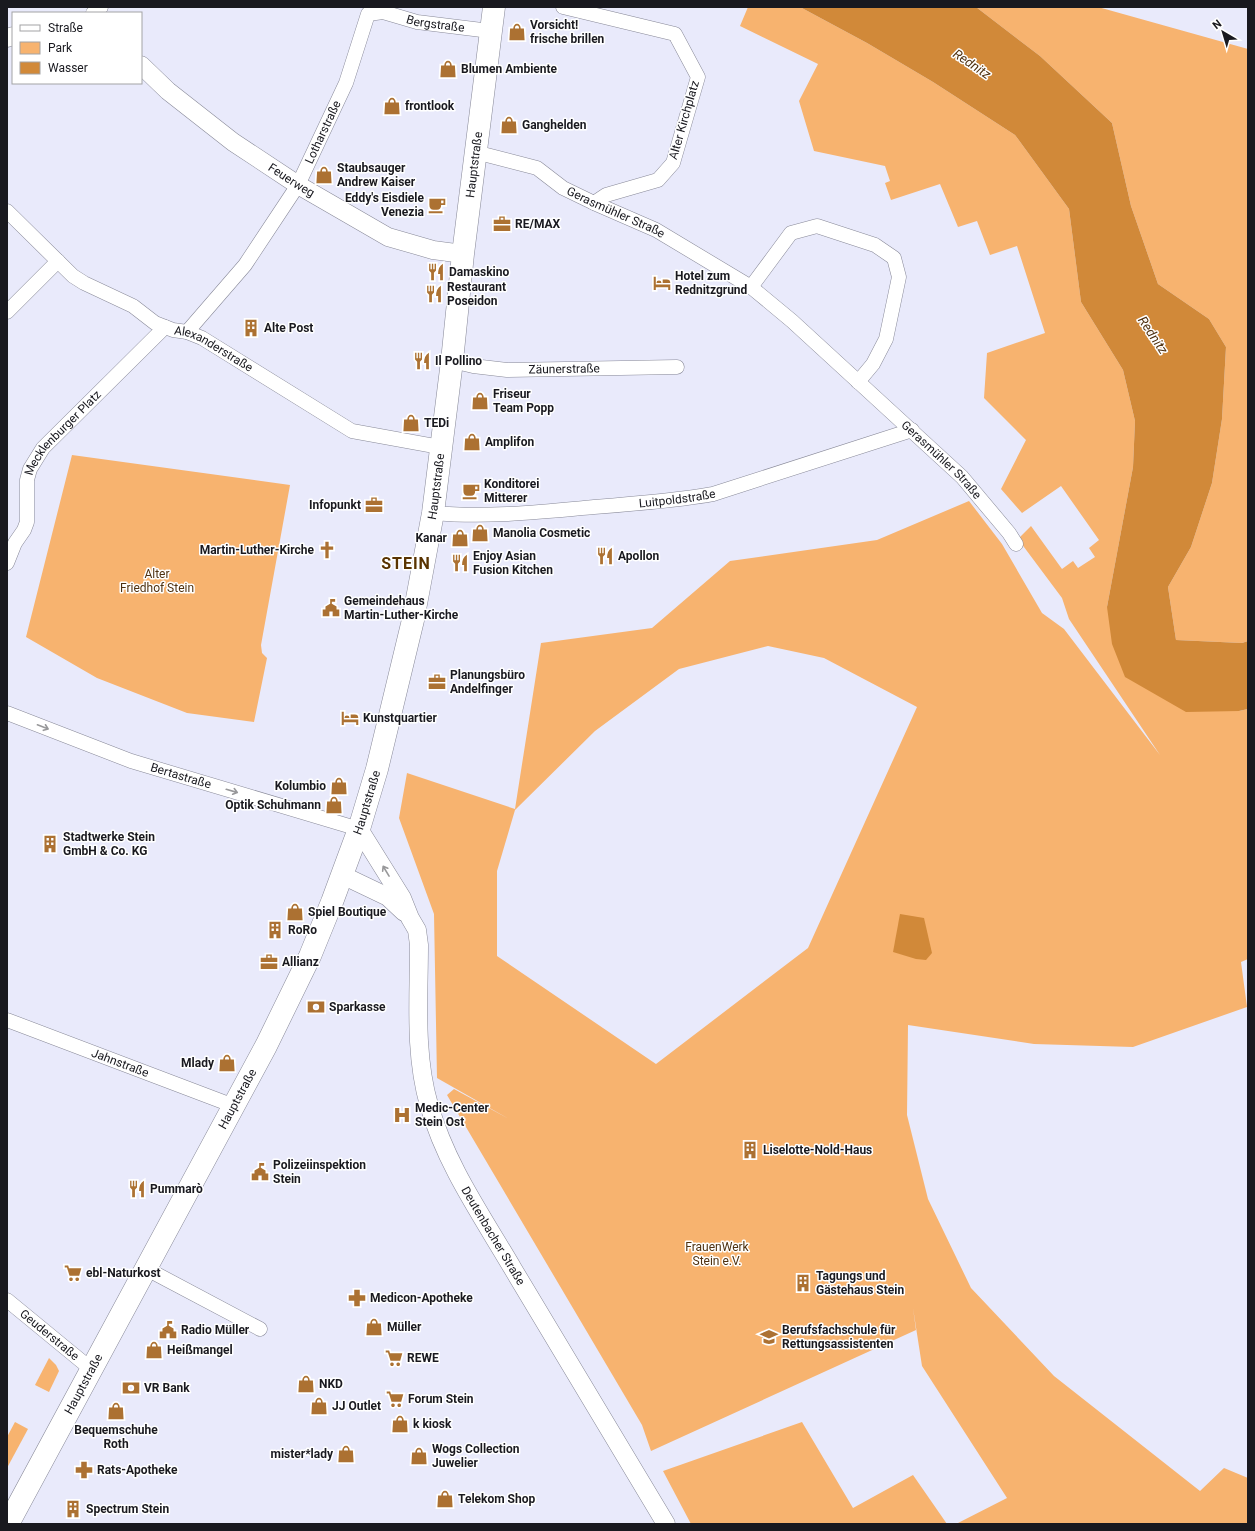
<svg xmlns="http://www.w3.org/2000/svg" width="1255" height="1531" font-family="Roboto,sans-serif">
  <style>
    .green { fill: #f7b36f; fill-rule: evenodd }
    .water { fill: #d18939 }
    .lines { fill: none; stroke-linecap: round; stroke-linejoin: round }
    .minor-casing { stroke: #888998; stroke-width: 15 }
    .tertiary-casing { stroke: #888998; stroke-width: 19 }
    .primary-casing { stroke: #888998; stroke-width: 23 }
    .minor { stroke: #fff; stroke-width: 14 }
    .tertiary { stroke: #fff; stroke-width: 18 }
    .primary { stroke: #fff; stroke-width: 22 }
    .oneway { stroke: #98989a }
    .labels { text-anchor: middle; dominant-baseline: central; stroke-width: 3; stroke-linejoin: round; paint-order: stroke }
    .street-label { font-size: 12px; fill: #19191f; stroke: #fff }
    .poi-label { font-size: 12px; font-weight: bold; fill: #19191f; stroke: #fff; text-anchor: start }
    .park-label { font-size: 12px; fill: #4e3110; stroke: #fff }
    .water-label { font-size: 13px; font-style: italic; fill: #4f3110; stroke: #fff }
    .district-label { font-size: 16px; font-weight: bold; letter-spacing: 1px; fill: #593301; stroke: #fff }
  </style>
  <rect width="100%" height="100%" fill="#e9eafb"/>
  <!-- green -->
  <g class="green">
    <path d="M 748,7 L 800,7 L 867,43 L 933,82 L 1015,135 L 1069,209 L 1081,302 L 1123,370 L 1135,421 L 1133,467 L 1107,607 L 1239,711 L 1248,709 L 1248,959 L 1241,962 L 1247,1007 L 1133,1047 L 1034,1044 L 908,1025 L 907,1115 L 928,1199 L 971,1288 L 1054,1376 L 1200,1491 L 1224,1468 L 1248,1478 L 1248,1524 L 956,1524 L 1007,1498 L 922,1366 L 913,1308 L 916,1330 L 651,1451 L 642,1425 L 447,1095 L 454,1089 L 509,1119 L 437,1078 L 434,914 L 399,818 L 407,773 L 515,809 L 541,643 L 652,628 L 730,561 L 877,540 L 969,501 L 1002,544 L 1042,613 L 1064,629 L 1160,755 L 1069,619 L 1062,598 L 1018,539 L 1031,526 L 1062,569 L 1073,561 L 1078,568 L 1095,557 L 1089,548 L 1099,540 L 1061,486 L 1022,513 L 1001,489 L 1026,440 L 984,398 L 987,353 L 1045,333 L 1017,246 L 990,255 L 977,221 L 958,227 L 940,184 L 891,200 L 885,183 L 890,181 L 885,166 L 814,151 L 799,101 L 818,64 L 740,26 ZM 768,646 L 824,658 L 917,707 L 808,948 L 656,1064 L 497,956 L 497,871 L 515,810 L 595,731 L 679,669 Z"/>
    <polygon points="976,7 1098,7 1248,49 1248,641 1242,643 1176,640 1168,587 1191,547 1212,483 1222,419 1226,347 1209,319 1158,284 1131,206 1112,123 1040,56"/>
    <polygon points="72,455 290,485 261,645 262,653 267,658 254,722 187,713 97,678 26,637"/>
    <polygon points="49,1358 56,1365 59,1371 49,1392 35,1385"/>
    <polygon points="15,1422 28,1429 7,1468 7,1437"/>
    <polygon points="802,1422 853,1508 913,1475 947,1524 691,1524 663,1471"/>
  </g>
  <!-- water -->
  <g class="water">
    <polygon points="800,7 976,7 1040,56 1112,123 1131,206 1158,284 1209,319 1226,347 1222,419 1212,483 1191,547 1168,587 1176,640 1242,643 1248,641 1248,709 1239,711 1186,712 1125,677 1112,644 1107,607 1133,467 1135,421 1123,370 1081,302 1069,209 1015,135 933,82 867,43"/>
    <polygon points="900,914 924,918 932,953 926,960 916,959 893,952"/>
  </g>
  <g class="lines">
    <!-- minor casing -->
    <g class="minor-casing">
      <g id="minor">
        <polyline points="563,7 675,34 698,77 673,163 658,180 606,195 594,203"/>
        <path id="s1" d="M 383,12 L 417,22 L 490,31"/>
        <polyline points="93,13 101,7"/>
        <path id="s2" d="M 475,152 L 537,168 L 563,188 L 594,203 L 656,230 L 751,287 L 792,321 L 962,477 L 1009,533 L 1016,544"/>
        <path id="s3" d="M 7,211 L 73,276 L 84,283 L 133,306 L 155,323 L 173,330 L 187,332 L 202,338 L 352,431 L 440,447"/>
        <polyline points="751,287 791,233 817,226 875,245 894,258 899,277 886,339 873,364 858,382"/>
        <polyline points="7,312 58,261"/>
        <path id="s4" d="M 187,332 L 245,265 L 298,185 L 346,83 L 368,14 L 383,12 L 383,7"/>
        <path id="s5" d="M 452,361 L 473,366 L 507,370 L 677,367"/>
        <path id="s6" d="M 433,513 C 487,518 541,512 594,507 C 634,504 674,501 713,494 L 912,430"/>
        <path id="s7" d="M 7,563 L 15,543 L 24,530 L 27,522 L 27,480 L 30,469 L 43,448 L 165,327"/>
        <path id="s8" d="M 7,713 L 131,761 L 359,829"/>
        <path id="s9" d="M 7,1020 L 234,1106"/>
        <polyline points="145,1268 260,1329"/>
        <path id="s10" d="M 7,1300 L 91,1369"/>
      </g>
    </g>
    <!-- tertiary casing -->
    <g class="tertiary-casing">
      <g id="tertiary">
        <polyline points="7,38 13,36"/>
        <path id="s11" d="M 141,65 L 168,91 L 233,142 L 298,185 L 388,237 L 433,250 L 463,254"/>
        <path id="s12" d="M 359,829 L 402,898 L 410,918 L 417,930 L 419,945 C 419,998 414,1053 429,1105 C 446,1165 482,1216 513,1269 C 564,1354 615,1439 666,1524"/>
        <polyline points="342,875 388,897 404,912"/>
      </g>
    </g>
    <!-- primary casing -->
    <g class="primary-casing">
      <g id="primary">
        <path id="s13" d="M 8,1524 L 266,1046 L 310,956 L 332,902 L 359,829 L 377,769 L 413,620 L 433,513 L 452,361 L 463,254 L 494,7"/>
      </g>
    </g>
    <!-- minor -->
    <use href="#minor" class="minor"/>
    <!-- tertiary -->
    <use href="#tertiary" class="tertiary"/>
    <!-- primary -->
    <use href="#primary" class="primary"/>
  </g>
  <!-- one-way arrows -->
  <defs><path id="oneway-shaft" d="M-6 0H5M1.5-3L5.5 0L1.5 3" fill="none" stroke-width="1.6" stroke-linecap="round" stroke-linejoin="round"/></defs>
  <g class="oneway">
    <use href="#oneway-shaft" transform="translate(43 727) rotate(21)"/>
    <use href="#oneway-shaft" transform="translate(232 791) rotate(16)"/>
    <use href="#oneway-shaft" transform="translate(386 871) rotate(-121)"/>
  </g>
  <!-- icons -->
  <defs>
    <g id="shop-bare" transform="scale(1.38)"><path d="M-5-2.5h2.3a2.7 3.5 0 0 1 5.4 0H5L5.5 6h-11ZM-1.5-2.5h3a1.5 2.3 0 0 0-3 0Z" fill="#ac7132" stroke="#fff" stroke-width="2.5" paint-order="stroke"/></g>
    <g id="cafe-bare" transform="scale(1.38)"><path d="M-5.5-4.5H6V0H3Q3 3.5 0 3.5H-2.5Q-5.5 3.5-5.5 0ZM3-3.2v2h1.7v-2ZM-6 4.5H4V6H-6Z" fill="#ac7132" stroke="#fff" stroke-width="2.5" paint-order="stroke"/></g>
    <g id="office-bare" transform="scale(1.38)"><path d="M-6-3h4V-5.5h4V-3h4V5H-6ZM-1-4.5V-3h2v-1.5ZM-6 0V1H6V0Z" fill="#ac7132" stroke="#fff" stroke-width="2.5" paint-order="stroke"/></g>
    <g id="restaurant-bare" transform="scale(1.38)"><path d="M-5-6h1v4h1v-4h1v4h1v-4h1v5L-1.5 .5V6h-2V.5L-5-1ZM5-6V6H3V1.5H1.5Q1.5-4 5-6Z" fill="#ac7132" stroke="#fff" stroke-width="2.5" paint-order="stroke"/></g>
    <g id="hotel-bare" transform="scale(1.38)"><path d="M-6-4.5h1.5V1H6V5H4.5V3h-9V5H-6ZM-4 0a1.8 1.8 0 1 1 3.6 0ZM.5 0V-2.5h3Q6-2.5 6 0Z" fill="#ac7132" stroke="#fff" stroke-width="2.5" paint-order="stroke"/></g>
    <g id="building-bare" transform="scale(1.38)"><path d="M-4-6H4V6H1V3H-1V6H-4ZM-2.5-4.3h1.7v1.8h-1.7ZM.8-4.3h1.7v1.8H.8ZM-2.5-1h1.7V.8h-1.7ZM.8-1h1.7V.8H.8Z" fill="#ac7132" stroke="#fff" stroke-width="2.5" paint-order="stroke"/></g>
    <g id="church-bare" transform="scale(1.38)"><path d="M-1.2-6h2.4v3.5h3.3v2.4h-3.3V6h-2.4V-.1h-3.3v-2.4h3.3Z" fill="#ac7132" stroke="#fff" stroke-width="2.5" paint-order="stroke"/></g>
    <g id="civic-bare" transform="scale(1.38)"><path d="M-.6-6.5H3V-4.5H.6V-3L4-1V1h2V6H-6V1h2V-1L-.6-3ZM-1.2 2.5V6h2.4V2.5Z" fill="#ac7132" stroke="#fff" stroke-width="2.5" paint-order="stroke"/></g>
    <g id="bank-bare" transform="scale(1.38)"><path d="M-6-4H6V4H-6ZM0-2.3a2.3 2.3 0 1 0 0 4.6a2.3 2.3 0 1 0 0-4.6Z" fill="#ac7132" stroke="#fff" stroke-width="2.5" paint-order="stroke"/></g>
    <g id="hospital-bare" transform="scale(1.38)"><path d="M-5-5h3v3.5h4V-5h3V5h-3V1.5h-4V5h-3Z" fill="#ac7132" stroke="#fff" stroke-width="2.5" paint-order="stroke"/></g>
    <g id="supermarket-bare" transform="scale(1.38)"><path d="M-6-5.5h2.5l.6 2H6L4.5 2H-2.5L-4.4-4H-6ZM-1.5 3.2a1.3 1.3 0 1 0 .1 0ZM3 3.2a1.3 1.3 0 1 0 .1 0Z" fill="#ac7132" stroke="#fff" stroke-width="2.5" paint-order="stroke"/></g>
    <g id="pharmacy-bare" transform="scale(1.38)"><path d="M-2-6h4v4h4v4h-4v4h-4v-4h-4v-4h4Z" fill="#ac7132" stroke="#fff" stroke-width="2.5" paint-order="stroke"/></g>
    <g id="school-bare" transform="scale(1.38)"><path d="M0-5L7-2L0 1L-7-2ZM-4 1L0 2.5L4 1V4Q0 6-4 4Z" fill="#ac7132" stroke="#fff" stroke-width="2.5" paint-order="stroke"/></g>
  </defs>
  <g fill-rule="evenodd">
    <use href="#shop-bare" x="517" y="32"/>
    <use href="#shop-bare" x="448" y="69"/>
    <use href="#shop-bare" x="392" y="106"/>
    <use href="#shop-bare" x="509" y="125"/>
    <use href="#shop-bare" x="324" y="175"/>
    <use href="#cafe-bare" x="437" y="205"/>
    <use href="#office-bare" x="502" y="224"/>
    <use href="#restaurant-bare" x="436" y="272"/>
    <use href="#hotel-bare" x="662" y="283"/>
    <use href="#restaurant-bare" x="434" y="294"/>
    <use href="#building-bare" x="251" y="328"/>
    <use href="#restaurant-bare" x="422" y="361"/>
    <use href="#shop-bare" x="480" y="401"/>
    <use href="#shop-bare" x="411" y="423"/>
    <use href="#shop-bare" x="472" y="442"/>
    <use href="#cafe-bare" x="471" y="491"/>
    <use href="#office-bare" x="374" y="505"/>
    <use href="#shop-bare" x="480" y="533"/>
    <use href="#shop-bare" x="460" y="538"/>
    <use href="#church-bare" x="327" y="550"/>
    <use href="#restaurant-bare" x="605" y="556"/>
    <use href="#restaurant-bare" x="460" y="563"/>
    <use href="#civic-bare" x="331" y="608"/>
    <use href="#office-bare" x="437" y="682"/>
    <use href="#hotel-bare" x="350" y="718"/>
    <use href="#shop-bare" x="339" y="786"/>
    <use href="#shop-bare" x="334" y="805"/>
    <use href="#building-bare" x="50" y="844"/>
    <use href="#shop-bare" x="295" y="912"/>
    <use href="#building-bare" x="275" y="930"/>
    <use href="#office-bare" x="269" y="962"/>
    <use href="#bank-bare" x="316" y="1007"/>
    <use href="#shop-bare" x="227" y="1063"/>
    <use href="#hospital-bare" x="402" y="1115"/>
    <use href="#building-bare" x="750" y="1150"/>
    <use href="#civic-bare" x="260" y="1172"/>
    <use href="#restaurant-bare" x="137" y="1189"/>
    <use href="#supermarket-bare" x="73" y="1273"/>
    <use href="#building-bare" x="803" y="1283"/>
    <use href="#pharmacy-bare" x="357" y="1298"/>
    <use href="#shop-bare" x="374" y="1327"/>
    <use href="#civic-bare" x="168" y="1330"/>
    <use href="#school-bare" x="769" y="1337"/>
    <use href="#shop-bare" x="154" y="1350"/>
    <use href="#supermarket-bare" x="394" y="1358"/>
    <use href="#shop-bare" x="306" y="1384"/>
    <use href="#bank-bare" x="131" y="1388"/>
    <use href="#supermarket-bare" x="395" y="1399"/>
    <use href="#shop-bare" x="319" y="1406"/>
    <use href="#shop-bare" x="116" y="1411"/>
    <use href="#shop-bare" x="400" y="1424"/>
    <use href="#shop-bare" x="346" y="1454"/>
    <use href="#shop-bare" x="419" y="1456"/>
    <use href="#pharmacy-bare" x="84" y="1470"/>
    <use href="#shop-bare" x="445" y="1499"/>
    <use href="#building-bare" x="73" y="1509"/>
  </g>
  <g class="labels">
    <!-- street labels -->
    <g class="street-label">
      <text stroke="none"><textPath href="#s1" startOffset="54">Bergstraße</textPath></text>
      <text transform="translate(684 120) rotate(-74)">Alter Kirchplatz</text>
      <text stroke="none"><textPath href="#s4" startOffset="243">Lotharstraße</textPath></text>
      <text stroke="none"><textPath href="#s13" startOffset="1455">Hauptstraße</textPath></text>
      <text stroke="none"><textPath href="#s11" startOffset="190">Feuerweg</textPath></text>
      <text stroke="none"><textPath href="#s2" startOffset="155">Gerasmühler Straße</textPath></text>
      <text stroke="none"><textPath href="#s3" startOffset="252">Alexanderstraße</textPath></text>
      <text stroke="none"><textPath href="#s5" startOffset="113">Zäunerstraße</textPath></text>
      <text stroke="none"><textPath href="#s7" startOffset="148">Mecklenburger Platz</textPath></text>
      <text stroke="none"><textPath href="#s2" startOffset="567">Gerasmühler Straße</textPath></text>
      <text stroke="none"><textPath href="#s13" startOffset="1131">Hauptstraße</textPath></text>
      <text stroke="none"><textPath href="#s6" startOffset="245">Luitpoldstraße</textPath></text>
      <text stroke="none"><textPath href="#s8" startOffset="185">Bertastraße</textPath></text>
      <text stroke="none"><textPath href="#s13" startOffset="807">Hauptstraße</textPath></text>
      <text stroke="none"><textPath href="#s9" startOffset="121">Jahnstraße</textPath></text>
      <text stroke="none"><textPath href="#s13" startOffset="483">Hauptstraße</textPath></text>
      <text stroke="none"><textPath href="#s12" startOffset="439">Deutenbacher Straße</textPath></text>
      <text stroke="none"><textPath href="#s10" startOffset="55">Geuderstraße</textPath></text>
      <text stroke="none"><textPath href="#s13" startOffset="159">Hauptstraße</textPath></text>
    </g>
    <!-- poi labels -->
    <g class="poi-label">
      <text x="530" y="25">Vorsicht!<tspan x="530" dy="14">frische brillen</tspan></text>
      <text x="461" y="69">Blumen Ambiente</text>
      <text x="405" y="106">frontlook</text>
      <text x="522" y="125">Ganghelden</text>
      <text x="337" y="168">Staubsauger<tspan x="337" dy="14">Andrew Kaiser</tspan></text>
      <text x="424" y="198" text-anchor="end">Eddy's Eisdiele<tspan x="424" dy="14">Venezia</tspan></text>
      <text x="515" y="224">RE/MAX</text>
      <text x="449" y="272">Damaskino</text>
      <text x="675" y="276">Hotel zum<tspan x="675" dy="14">Rednitzgrund</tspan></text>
      <text x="447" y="287">Restaurant<tspan x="447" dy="14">Poseidon</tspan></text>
      <text x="264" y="328">Alte Post</text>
      <text x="435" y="361">Il Pollino</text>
      <text x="493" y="394">Friseur<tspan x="493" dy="14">Team Popp</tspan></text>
      <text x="424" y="423">TEDi</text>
      <text x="485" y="442">Amplifon</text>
      <text x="484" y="484">Konditorei<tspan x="484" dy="14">Mitterer</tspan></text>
      <text x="361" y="505" text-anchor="end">Infopunkt</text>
      <text x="493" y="533">Manolia Cosmetic</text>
      <text x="447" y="538" text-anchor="end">Kanar</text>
      <text x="314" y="550" text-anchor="end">Martin-Luther-Kirche</text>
      <text x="473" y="556">Enjoy Asian<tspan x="473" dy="14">Fusion Kitchen</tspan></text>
      <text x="618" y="556">Apollon</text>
      <text x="344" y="601">Gemeindehaus<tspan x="344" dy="14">Martin-Luther-Kirche</tspan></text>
      <text x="450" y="675">Planungsbüro<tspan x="450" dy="14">Andelfinger</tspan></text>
      <text x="363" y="718">Kunstquartier</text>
      <text x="326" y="786" text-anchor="end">Kolumbio</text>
      <text x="321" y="805" text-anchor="end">Optik Schuhmann</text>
      <text x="63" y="837">Stadtwerke Stein<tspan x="63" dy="14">GmbH &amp; Co. KG</tspan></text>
      <text x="308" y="912">Spiel Boutique</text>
      <text x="288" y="930">RoRo</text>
      <text x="282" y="962">Allianz</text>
      <text x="329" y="1007">Sparkasse</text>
      <text x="214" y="1063" text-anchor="end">Mlady</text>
      <text x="415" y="1108">Medic-Center<tspan x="415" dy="14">Stein Ost</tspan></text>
      <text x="763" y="1150">Liselotte-Nold-Haus</text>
      <text x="273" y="1165">Polizeiinspektion<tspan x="273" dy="14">Stein</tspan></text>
      <text x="150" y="1189">Pummarò</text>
      <text x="86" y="1273">ebl-Naturkost</text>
      <text x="816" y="1276">Tagungs und<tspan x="816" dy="14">Gästehaus Stein</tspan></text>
      <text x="370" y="1298">Medicon-Apotheke</text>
      <text x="387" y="1327">Müller</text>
      <text x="181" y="1330">Radio Müller</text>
      <text x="782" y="1330">Berufsfachschule für<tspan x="782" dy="14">Rettungsassistenten</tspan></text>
      <text x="167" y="1350">Heißmangel</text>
      <text x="407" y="1358">REWE</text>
      <text x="319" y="1384">NKD</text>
      <text x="144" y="1388">VR Bank</text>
      <text x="408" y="1399">Forum Stein</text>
      <text x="332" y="1406">JJ Outlet</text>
      <text x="413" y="1424">k kiosk</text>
      <text x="116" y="1430" text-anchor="middle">Bequemschuhe<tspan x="116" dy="14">Roth</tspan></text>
      <text x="432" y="1449">Wogs Collection<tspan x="432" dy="14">Juwelier</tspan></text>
      <text x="333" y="1454" text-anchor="end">mister*lady</text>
      <text x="97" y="1470">Rats-Apotheke</text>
      <text x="458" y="1499">Telekom Shop</text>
      <text x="86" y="1509">Spectrum Stein</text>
    </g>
    <!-- park labels -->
    <g class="park-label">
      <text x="157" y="574">Alter<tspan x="157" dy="14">Friedhof Stein</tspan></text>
      <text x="717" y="1247">FrauenWerk<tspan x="717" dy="14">Stein e.V.</tspan></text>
    </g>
    <!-- water labels -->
    <g class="water-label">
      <text transform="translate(972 64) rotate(34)">Rednitz</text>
      <text transform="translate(1153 335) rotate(56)">Rednitz</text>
    </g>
    <!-- district labels -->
    <g class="district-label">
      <text x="406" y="563">STEIN</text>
    </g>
  </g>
  <!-- border -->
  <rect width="1255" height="1531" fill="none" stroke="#19191f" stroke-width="16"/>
  <!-- legend -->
  <rect x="12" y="12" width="130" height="72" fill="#ffffff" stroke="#a3a3a5"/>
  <rect x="20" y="25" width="20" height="6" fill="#ffffff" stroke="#a3a3a5"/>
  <text x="48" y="32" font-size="12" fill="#19191f">Straße</text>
  <rect x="20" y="42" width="20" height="12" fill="#f7b36f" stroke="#a3a3a5"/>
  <text x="48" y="52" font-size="12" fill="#19191f">Park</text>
  <rect x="20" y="62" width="20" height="12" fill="#d18939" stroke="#a3a3a5"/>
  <text x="48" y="72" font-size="12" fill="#19191f">Wasser</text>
  <!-- north arrow -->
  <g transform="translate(1223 32) rotate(322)" stroke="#ffffff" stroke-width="3" paint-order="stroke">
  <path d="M0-3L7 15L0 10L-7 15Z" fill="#19191f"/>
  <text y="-6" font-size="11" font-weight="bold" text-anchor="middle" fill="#19191f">N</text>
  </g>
</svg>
